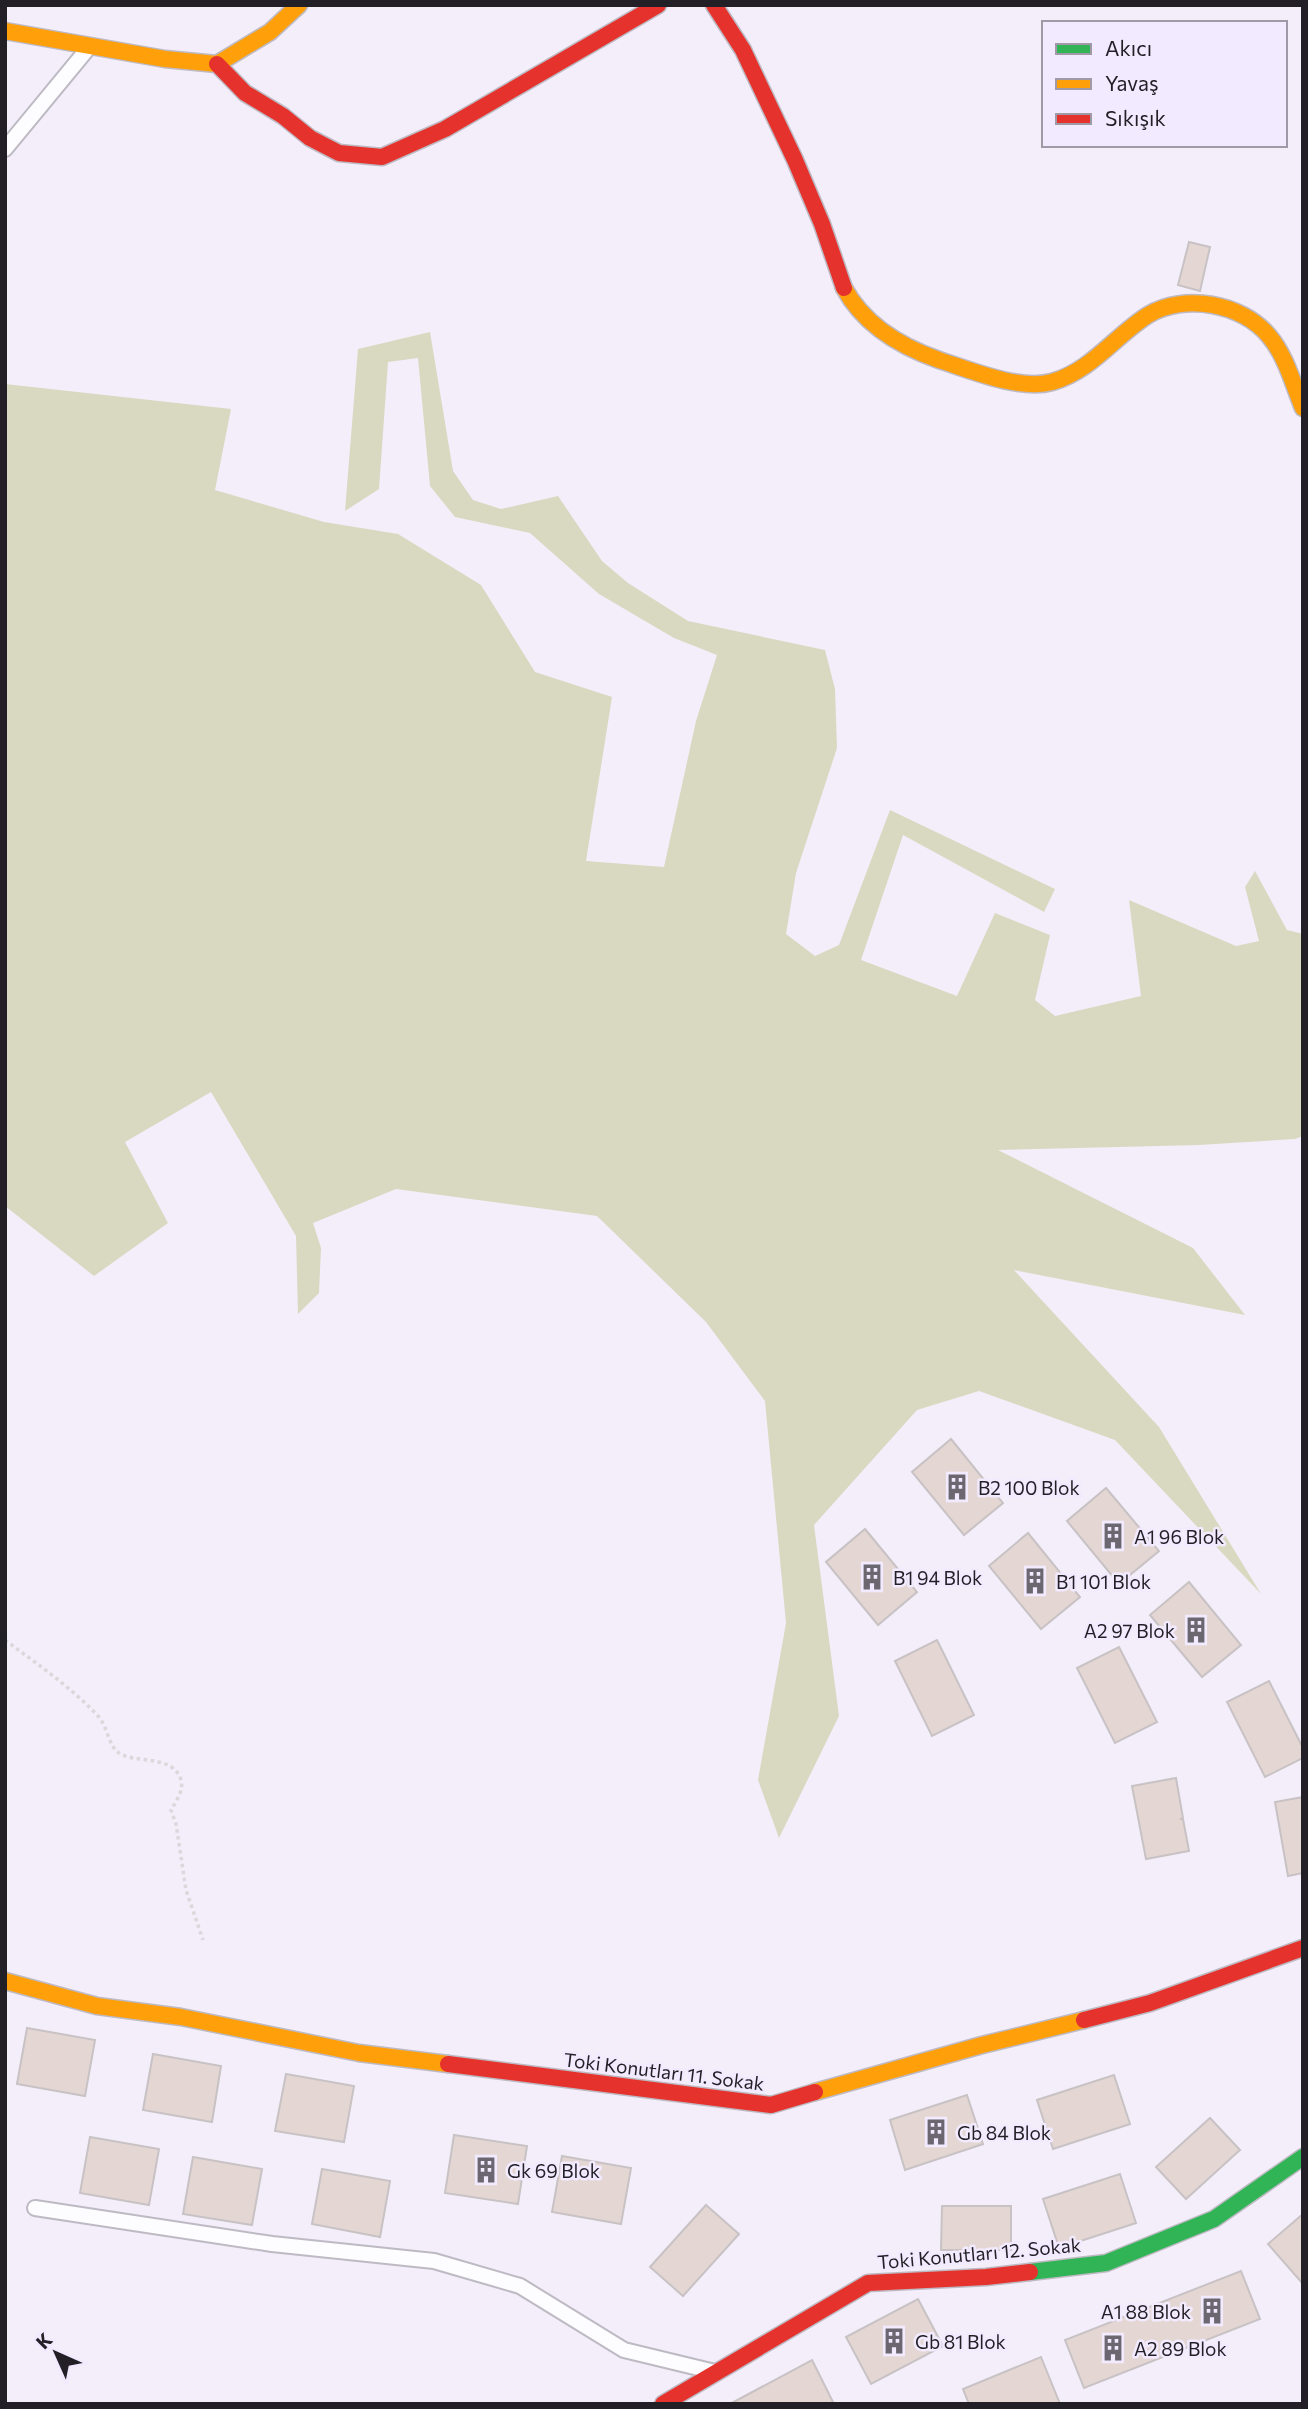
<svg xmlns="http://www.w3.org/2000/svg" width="1308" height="2409" font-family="Commissioner,sans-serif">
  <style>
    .green { fill: #d9d9c1 }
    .building { fill: #e4d7d3; stroke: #c8c2c5; stroke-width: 2 }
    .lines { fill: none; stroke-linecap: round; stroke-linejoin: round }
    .street-casing { stroke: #bebac3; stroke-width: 18 }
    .fast-casing { stroke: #bebac3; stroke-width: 19 }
    .slow-casing { stroke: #bebac3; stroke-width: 19 }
    .jam-casing { stroke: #bebac3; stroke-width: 19 }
    .path { stroke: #dad8db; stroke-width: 3.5; stroke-dasharray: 3.5 3.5; stroke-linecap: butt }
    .street { stroke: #fdfcfe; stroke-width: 14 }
    .fast { stroke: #30b455; stroke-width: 16 }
    .slow { stroke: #ff9f0a; stroke-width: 16 }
    .jam { stroke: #e5322d; stroke-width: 16 }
    .labels { text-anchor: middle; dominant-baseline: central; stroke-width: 5; stroke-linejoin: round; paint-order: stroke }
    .poi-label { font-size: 19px; fill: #221f26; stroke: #f2eafe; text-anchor: start }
    .street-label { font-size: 19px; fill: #221f26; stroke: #f2eafe }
  </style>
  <rect width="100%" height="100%" fill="#f3eefa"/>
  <!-- green -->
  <polygon class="green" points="430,332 453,471 473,500 501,509 558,496 602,561 628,583 688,621 825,650 835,689 837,748 796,873 786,934 815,956 839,945 890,810 1055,889 1044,912 903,835 861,960 957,996 995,913 1050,935 1035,1000 1055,1016 1141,996 1129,900 1236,946 1259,941 1245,887 1255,871 1287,930 1303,934 1303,1136 1295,1139 1199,1145 998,1150 1193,1248 1245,1315 1014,1270 1159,1427 1261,1594 1115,1440 979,1391 917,1410 814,1525 839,1716 779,1838 758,1780 786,1623 765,1401 762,1397 706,1322 597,1216 396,1189 313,1223 321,1248 319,1293 298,1314 296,1236 211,1092 125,1142 168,1223 94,1276 5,1206 5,384 231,409 215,490 324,522 398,534 481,585 535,672 612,697 586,861 664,867 696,721 717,655 674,638 599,594 530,533 455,517 430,486 418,358 388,362 379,489 345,511 358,349"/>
  <!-- building -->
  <g class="building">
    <polygon points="1189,242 1210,247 1200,291 1178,285"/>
    <polygon points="951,1439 1003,1503 964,1535 912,1472"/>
    <polygon points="1106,1488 1159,1551 1119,1584 1067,1521"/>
    <polygon points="865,1529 917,1592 878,1625 826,1562"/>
    <polygon points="1028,1533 1080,1597 1041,1629 989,1566"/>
    <polygon points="1189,1582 1241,1645 1202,1677 1150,1615"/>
    <polygon points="937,1640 974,1715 932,1736 895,1661"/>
    <polygon points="1119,1647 1157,1722 1115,1743 1077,1668"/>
    <polygon points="1269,1681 1303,1748 1303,1758 1265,1777 1227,1702"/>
    <polygon points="1176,1778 1183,1818 1180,1819 1183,1819 1189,1851 1146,1859 1132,1786"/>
    <polygon points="1303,1797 1303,1873 1288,1876 1275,1802"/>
    <polygon points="27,2028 95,2040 85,2096 17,2084"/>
    <polygon points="153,2054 221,2066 212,2122 143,2110"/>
    <polygon points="286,2074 354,2086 344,2142 275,2131"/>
    <polygon points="1114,2075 1130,2124 1053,2149 1037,2100"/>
    <polygon points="967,2095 983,2144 905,2170 890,2120"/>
    <polygon points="1210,2118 1240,2150 1186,2199 1156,2167"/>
    <polygon points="454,2135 527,2146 518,2204 445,2193"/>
    <polygon points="90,2137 159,2149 149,2205 80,2193"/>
    <polygon points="562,2156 631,2168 621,2224 552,2212"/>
    <polygon points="193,2157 262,2169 252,2225 183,2214"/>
    <polygon points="322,2169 390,2181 380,2237 312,2224"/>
    <polygon points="1120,2174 1136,2223 1059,2248 1043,2199"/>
    <polygon points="706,2205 739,2234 683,2296 650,2267"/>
    <polygon points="942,2206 1011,2206 1011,2250 941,2250"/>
    <polygon points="1303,2214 1303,2284 1268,2244"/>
    <polygon points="1241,2271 1260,2319 1084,2388 1065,2340"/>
    <polygon points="918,2299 943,2346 871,2384 846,2337"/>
    <polygon points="1041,2357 1060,2404 969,2404 963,2389"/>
    <polygon points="812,2360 834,2404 730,2404"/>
  </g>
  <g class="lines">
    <!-- street casing -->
    <g class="street-casing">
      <g id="street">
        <polyline points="5,149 90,46"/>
        <polyline points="35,2208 272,2244 434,2261 520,2286 624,2350 715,2372"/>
      </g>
    </g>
    <!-- fast casing -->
    <g class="fast-casing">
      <polyline id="fast" points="1030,2272 1106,2263 1214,2219 1303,2157"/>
    </g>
    <!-- slow casing -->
    <g class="slow-casing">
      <g id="slow">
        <polyline points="5,31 165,59 217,64 270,32 299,5"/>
        <path d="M 844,288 C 864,325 899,346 939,360 C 970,370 1020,391 1052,382 C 1091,371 1115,336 1148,315 C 1184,293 1242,303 1269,336 C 1286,356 1293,384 1303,408"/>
        <polyline points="5,1981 97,2006 181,2017 359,2053 448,2064"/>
        <polyline points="815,2092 982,2045 1084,2020"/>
      </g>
    </g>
    <!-- jam casing -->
    <g class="jam-casing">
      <g id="jam">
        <polyline points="714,5 743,50 795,160 822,224 844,288"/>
        <polyline points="217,64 245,93 283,116 310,138 339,153 382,157 445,129 658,5"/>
        <polyline points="1084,2020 1150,2003 1303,1948"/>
        <polyline points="448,2064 771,2105 815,2092"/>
        <polyline points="663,2404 868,2283 986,2277 1030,2272"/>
      </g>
    </g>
    <!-- path -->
    <path class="path" d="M 5,1640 C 37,1664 71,1687 98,1716 C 107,1725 109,1747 119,1753 C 136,1764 173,1754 181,1780 C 184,1791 176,1801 171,1810 L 176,1824 L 186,1890 L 203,1940"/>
    <!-- street -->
    <use href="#street" class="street"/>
    <!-- fast -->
    <use href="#fast" class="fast"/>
    <!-- slow -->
    <use href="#slow" class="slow"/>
    <!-- jam -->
    <use href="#jam" class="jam"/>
  </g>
  <!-- icons -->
  <defs>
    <g id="building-bare" transform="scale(2.1)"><path d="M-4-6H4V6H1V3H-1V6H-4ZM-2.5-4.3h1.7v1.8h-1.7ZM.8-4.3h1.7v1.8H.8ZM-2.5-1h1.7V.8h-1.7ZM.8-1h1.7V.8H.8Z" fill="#6b6770" stroke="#f2eafe" stroke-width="2.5" paint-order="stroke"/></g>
  </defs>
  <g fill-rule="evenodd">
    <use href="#building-bare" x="957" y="1487"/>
    <use href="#building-bare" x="1113" y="1536"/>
    <use href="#building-bare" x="872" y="1577"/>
    <use href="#building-bare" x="1035" y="1581"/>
    <use href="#building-bare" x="1196" y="1630"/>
    <use href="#building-bare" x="936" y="2132"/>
    <use href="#building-bare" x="486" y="2170"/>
    <use href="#building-bare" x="1212" y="2311"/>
    <use href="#building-bare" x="894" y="2341"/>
    <use href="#building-bare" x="1113" y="2348"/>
  </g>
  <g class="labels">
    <!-- poi labels -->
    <g class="poi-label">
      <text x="978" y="1487">B2 100 Blok</text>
      <text x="1134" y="1536">A1 96 Blok</text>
      <text x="893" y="1577">B1 94 Blok</text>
      <text x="1056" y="1581">B1 101 Blok</text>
      <text x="1175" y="1630" text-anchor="end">A2 97 Blok</text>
      <text x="957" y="2132">Gb 84 Blok</text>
      <text x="507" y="2170">Gk 69 Blok</text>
      <text x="1191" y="2311" text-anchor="end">A1 88 Blok</text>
      <text x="915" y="2341">Gb 81 Blok</text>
      <text x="1134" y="2348">A2 89 Blok</text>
    </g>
    <!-- street labels -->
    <g class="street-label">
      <text transform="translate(664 2071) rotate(7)">Toki Konutları 11. Sokak</text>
      <text transform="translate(979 2253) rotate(-5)">Toki Konutları 12. Sokak</text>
    </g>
  </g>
  <!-- border -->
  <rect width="1308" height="2409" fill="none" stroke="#221f26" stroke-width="14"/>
  <!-- legend -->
  <rect x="1042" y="21" width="245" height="126" fill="#f2eafe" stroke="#9f99a8" stroke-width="2"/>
  <rect x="1056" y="44" width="35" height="10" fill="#30b455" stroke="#9f99a8" stroke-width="2"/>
  <text x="1105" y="56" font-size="21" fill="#221f26">Akıcı</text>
  <rect x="1056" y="79" width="35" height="10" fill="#ff9f0a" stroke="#9f99a8" stroke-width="2"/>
  <text x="1105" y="91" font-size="21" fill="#221f26">Yavaş</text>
  <rect x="1056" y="114" width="35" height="10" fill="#e5322d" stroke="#9f99a8" stroke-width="2"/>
  <text x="1105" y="126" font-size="21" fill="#221f26">Sıkışık</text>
  <!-- north arrow -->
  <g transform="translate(56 2353) rotate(315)" stroke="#f2eafe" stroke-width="5" paint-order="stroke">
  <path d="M0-5L12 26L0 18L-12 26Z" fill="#221f26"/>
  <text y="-10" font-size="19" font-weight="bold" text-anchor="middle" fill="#221f26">K</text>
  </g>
</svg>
